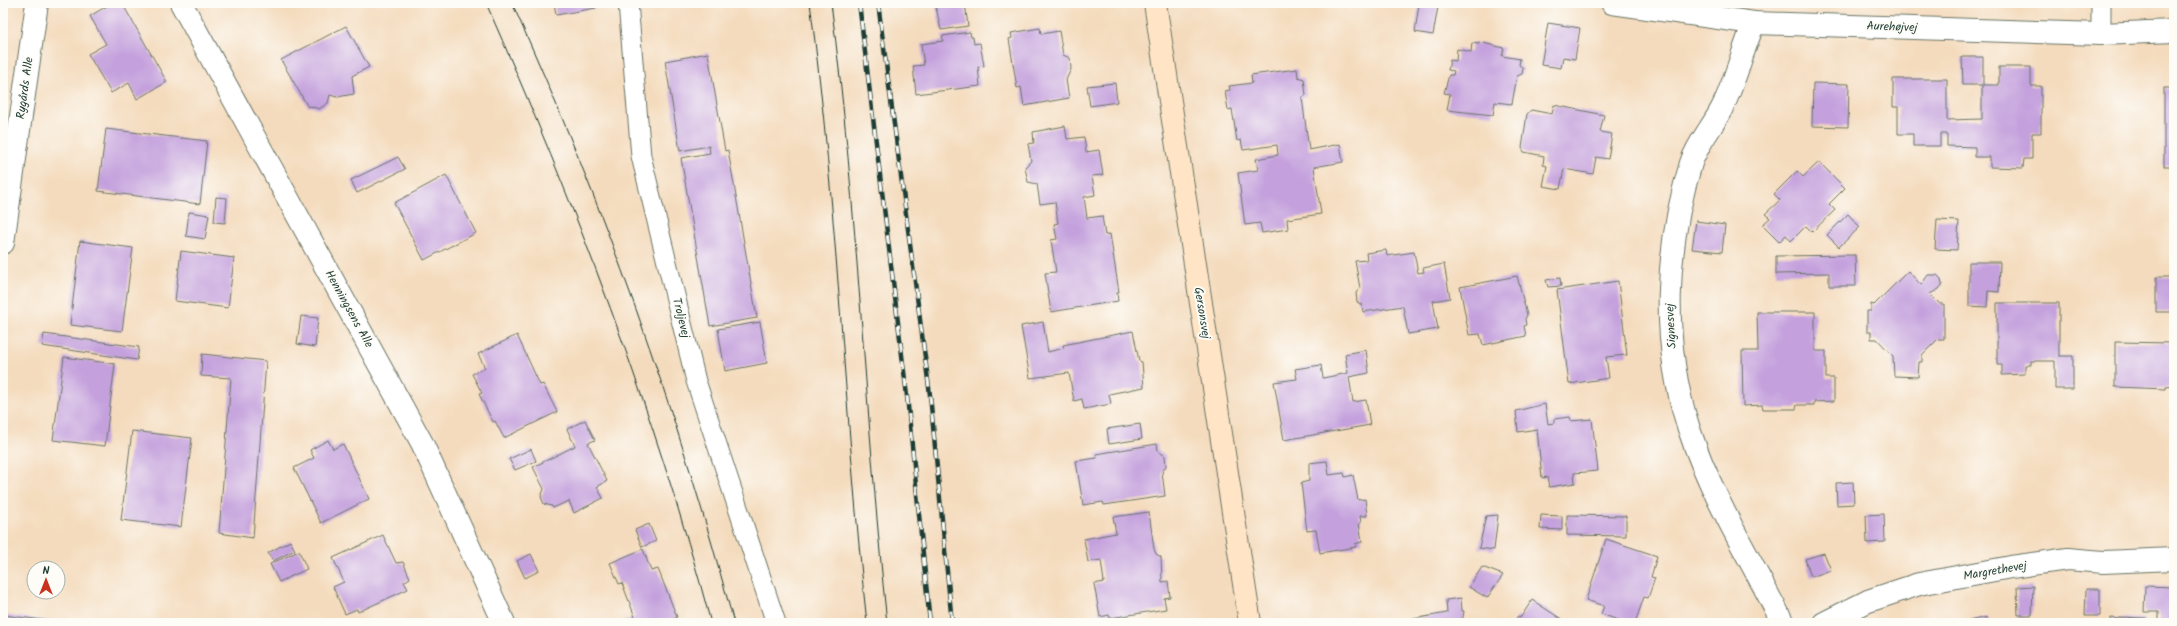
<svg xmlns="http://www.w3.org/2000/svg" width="2177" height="626" font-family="Kalam,sans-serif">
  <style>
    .building { fill: #c4a1dd }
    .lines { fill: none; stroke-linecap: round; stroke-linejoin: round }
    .lane-casing { stroke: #6a7464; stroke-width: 21 }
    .street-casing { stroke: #6a7464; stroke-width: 24 }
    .secondary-casing { stroke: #6a7464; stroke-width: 24 }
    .lane { stroke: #fff; stroke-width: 19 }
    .street { stroke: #fff; stroke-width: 22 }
    .secondary { stroke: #ffe4c6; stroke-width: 22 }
    .tram { stroke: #1f3d34; stroke-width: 1 }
    .rail-casing { stroke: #1f3d34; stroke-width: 4.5 }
    .rail { stroke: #fdfcf7; stroke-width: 3; stroke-dasharray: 9; stroke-linecap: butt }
    .labels { text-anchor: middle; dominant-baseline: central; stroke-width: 4; stroke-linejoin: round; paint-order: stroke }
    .street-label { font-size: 12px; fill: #1f3d34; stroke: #fdfcf7 }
  </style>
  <rect width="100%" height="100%" fill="#fdfcf7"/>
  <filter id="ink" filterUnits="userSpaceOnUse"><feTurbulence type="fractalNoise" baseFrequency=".025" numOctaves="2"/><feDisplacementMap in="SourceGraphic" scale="8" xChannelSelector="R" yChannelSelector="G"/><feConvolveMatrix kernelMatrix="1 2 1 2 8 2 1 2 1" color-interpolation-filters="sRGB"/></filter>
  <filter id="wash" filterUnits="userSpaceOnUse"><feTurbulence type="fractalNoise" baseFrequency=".012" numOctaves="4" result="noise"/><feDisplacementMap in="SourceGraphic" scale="16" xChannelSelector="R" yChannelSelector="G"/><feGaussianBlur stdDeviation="0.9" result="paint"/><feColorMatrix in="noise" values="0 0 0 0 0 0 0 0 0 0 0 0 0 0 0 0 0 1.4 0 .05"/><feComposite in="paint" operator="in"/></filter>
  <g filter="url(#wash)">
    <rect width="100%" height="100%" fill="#f4dbbd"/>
    <g id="blocks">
      <!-- building -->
      <g class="building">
        <polygon points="112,3 122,3 167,82 137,99 129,83 111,93 88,54 106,44 90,16"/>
        <polygon points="554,3 595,3 596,8 556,15"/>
        <polygon points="935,3 965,3 968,26 941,30"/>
        <polygon points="1419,4 1438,7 1433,35 1415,32"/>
        <polygon points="1548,23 1580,28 1575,59 1563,57 1561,68 1541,65"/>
        <polygon points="346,26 369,67 352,76 354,94 337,97 330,95 328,103 319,109 310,106 308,107 281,60"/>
        <polygon points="1040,28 1041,34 1059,31 1063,55 1070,58 1071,69 1066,80 1069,98 1024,106 1021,87 1017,88 1009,39 1012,38 1011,33"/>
        <polygon points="970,32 971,37 973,37 974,44 980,43 984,66 978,67 980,86 916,94 913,66 924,65 921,44 943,41 942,36"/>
        <polygon points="1479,42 1504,48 1502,56 1520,59 1519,65 1523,68 1522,74 1517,76 1512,104 1495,102 1493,115 1447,110 1450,94 1444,93 1449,75 1453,75 1454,71 1448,70 1450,60 1456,61 1457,49 1471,52 1472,43 1479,44"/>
        <polygon points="708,53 725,151 728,150 757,318 710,326 681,158 710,153 709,146 680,151 665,61"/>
        <polygon points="1962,57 1983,57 1983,85 1999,85 1999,67 2031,67 2031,86 2041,86 2041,133 2032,133 2032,159 2024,159 2023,168 1990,167 1990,157 1975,157 1975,147 1947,146 1947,134 1940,134 1940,146 1913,146 1913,134 1898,134 1898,107 1893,107 1893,79 1947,79 1947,120 1982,119 1982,85 1963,85"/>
        <polygon points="1297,69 1298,77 1304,79 1306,95 1302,98 1309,150 1340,144 1343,162 1314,167 1321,214 1287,219 1288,229 1262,233 1260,223 1245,225 1238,173 1258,170 1256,159 1278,155 1277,145 1243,150 1241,140 1237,141 1232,109 1228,110 1225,91 1230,90 1229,86 1252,83 1251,75"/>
        <polygon points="1115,83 1117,102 1090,106 1087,86"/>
        <polygon points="1813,83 1849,84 1848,127 1812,126"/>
        <rect x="2164" y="88" width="10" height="78"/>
        <polygon points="1554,105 1604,115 1600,132 1612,134 1608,159 1596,157 1593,174 1564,169 1560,189 1543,186 1547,166 1543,165 1544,156 1524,152 1522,148 1527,114 1531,110 1552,114"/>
        <polygon points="1065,126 1067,139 1084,137 1086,152 1099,150 1103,175 1092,176 1095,195 1084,197 1087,218 1102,216 1105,235 1110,234 1119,292 1117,292 1118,301 1051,312 1045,273 1056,272 1051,240 1057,239 1054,224 1058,223 1055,202 1040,204 1037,184 1028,182 1025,167 1031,161 1028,144 1034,143 1033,132"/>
        <polygon points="106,129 207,141 200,204 98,191"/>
        <polygon points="398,157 405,169 357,193 351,180"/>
        <polygon points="1819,162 1845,188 1829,204 1835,210 1812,232 1806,226 1791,241 1786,235 1779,242 1762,225 1770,218 1765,214 1780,200 1774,194 1797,171 1803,177"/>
        <polygon points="446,175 476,233 424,260 394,203"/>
        <polygon points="216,197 227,198 225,223 214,222"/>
        <polygon points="189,212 209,215 205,239 186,236"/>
        <polygon points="1848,214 1860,227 1839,247 1827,235"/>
        <polygon points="1937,220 1959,221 1957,250 1935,249"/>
        <polygon points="1696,221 1725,225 1722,252 1692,249"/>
        <polygon points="80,241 133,248 122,331 70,325"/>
        <polygon points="1386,250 1387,256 1414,252 1418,273 1424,272 1423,268 1444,264 1450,298 1433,301 1438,329 1408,334 1403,306 1363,312 1362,305 1357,302 1356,293 1360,288 1355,261 1367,260 1366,253"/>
        <polygon points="181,251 234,258 228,308 175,301"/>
        <polygon points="1855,255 1856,286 1829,286 1829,273 1776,274 1776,256"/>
        <polygon points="1969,262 2000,262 1999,292 1988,291 1987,307 1969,306"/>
        <polygon points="1908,271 1921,285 1928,275 1937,275 1941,279 1942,285 1939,289 1930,294 1940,304 1944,304 1944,339 1938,339 1922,355 1922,362 1919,362 1918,377 1894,376 1893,356 1877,339 1871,339 1871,332 1867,332 1867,311 1871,311 1871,304 1874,305"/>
        <polygon points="1517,276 1527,315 1525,319 1526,325 1524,326 1526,336 1483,345 1480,334 1469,335 1460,287"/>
        <polygon points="2156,277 2174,277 2174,316 2172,316 2172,312 2156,312"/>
        <polygon points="1560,278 1561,286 1548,287 1546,280"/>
        <polygon points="1618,281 1627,355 1606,357 1609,378 1569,384 1557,290"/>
        <polygon points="1997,303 2059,303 2059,356 2073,356 2073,389 2055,389 2055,361 2031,361 2031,365 2025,365 2025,374 2002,375 2002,365 1997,365"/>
        <polygon points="1757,312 1815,312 1815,351 1826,351 1826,378 1834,378 1834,401 1814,402 1814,405 1797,405 1796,409 1763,409 1762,405 1743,406 1742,351 1758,351"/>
        <polygon points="301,316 318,318 315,347 297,344"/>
        <polygon points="760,322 767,363 725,371 718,329"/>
        <polygon points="1043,322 1048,352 1064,348 1063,345 1133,331 1139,361 1142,362 1144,387 1109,394 1111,404 1084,409 1082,399 1074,401 1069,373 1030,378 1021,326"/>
        <polygon points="44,334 139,347 137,360 42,346"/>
        <polygon points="517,335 540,385 543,384 557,412 504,438 495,421 493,422 479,394 482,393 472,374 485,368 478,354"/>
        <polygon points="2115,342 2174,343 2174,386 2166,387 2166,389 2115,387"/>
        <polygon points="1366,350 1369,373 1349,377 1353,402 1366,400 1370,425 1284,440 1274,382 1297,379 1295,369 1321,365 1323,378 1348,373 1345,354"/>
        <polygon points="202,354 266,361 253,538 219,533 231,378 201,376"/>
        <polygon points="64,357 115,364 105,446 53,440"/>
        <polygon points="1545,404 1548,424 1554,423 1554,419 1570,417 1571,421 1592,419 1598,471 1574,473 1575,483 1549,487 1547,477 1542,478 1537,429 1518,432 1516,411"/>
        <polygon points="585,420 595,440 588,443 607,481 597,487 603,498 574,513 569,501 553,508 552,506 544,504 541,497 544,489 533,467 575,446 567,429"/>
        <polygon points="1140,424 1142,439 1109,444 1107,429"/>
        <polygon points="132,431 192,438 181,527 121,520"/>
        <polygon points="328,440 333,449 343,444 369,499 321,523 294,468 314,458 310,450"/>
        <polygon points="1157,444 1158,451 1165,456 1166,466 1162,472 1165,496 1104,505 1103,502 1083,505 1076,461 1097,458 1096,454"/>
        <polygon points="531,449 536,461 515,470 509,459"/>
        <polygon points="1327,461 1329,475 1344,473 1345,477 1353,475 1358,500 1365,499 1367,516 1360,516 1361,523 1359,523 1362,542 1355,544 1356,547 1320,553 1316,530 1307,531 1301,483 1309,481 1309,463"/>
        <polygon points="1853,482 1854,504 1837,505 1836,483"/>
        <polygon points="1149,512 1154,549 1156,554 1161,557 1162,582 1168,581 1170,597 1164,598 1166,609 1110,618 1109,615 1100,617 1094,584 1104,582 1101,560 1088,562 1084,539 1116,533 1113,517"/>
        <polygon points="1884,514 1885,542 1867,543 1866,515"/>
        <polygon points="1498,515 1494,550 1479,548 1486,516"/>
        <polygon points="1541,515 1562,516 1562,530 1540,529"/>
        <polygon points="1567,515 1626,516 1626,536 1567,535"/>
        <polygon points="649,524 656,541 642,547 635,530"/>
        <polygon points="383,535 396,563 403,562 410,578 404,582 408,589 358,612 357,609 345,614 333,587 344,582 333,558"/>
        <polygon points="1606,539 1657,556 1651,577 1655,578 1648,598 1644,597 1635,623 1627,623 1601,614 1604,606 1586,600"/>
        <polygon points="290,541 295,550 273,561 268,553"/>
        <polygon points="643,549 651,571 658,569 677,617 666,623 619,623 635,617 622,583 619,584 610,563"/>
        <polygon points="299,551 307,569 279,582 270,564"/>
        <polygon points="1824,553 1831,570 1811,577 1805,559"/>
        <polygon points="531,554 539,571 525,578 517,561"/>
        <polygon points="1482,567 1503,575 1487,598 1469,587"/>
        <polygon points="2033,586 2032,615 2018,615 2017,587"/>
        <polygon points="2145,586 2174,587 2173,623 2159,623 2159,612 2144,612"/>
        <polygon points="2086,589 2100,589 2100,616 2085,616"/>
        <polygon points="1461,598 1462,611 1464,611 1462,623 1390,623 1447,613 1446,600"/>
        <polygon points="1532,600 1563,620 1560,623 1513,623 1518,616 1521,617"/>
        <polygon points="3,615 58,622 58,623 3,623"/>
        <polygon points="1987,617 1988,623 1964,623 1964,622"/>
        <polygon points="2120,617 2146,618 2146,623 2111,623 2111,618 2120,619"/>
      </g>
    </g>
  </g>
  <g filter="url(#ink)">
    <use href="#blocks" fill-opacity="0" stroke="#6a7464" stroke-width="1"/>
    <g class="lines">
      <!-- lane casing -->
      <g class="lane-casing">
        <g id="lane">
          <polyline points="628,3 641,156 696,381 776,623"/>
          <polyline points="2101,3 2101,34"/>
        </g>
      </g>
      <!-- street casing -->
      <g class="street-casing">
        <g id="street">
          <polyline points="181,3 422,443 504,623"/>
          <polyline points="1612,3 1754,23 2101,34 2174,31"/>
          <path d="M 1754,23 C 1743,49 1736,78 1724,104 C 1715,124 1698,142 1691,163 C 1665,249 1661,342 1689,429 C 1711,496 1751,560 1783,623"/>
          <polyline points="3,243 37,3"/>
          <polyline points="1824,623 1868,601 1919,584 2011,567 2068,559 2103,562 2174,559"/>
        </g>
      </g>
      <!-- secondary casing -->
      <g class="secondary-casing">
        <polyline id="secondary" points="1155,3 1250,623"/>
      </g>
      <!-- lane -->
      <use href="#lane" class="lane"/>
      <!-- street -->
      <use href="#street" class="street"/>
      <!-- secondary -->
      <use href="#secondary" class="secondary"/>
      <!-- tram -->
      <g class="tram">
        <path d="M 486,3 C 575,204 654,410 711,623"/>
        <path d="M 512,3 C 603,203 677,411 734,623"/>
        <path d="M 810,3 C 838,209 844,417 867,623"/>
        <path d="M 831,3 C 858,209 865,417 887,623"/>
      </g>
      <!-- rail casing -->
      <g class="rail-casing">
        <g id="rail">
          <polyline points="859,3 907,396 930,623"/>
          <polyline points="878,3 930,395 952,623"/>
        </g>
      </g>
      <!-- rail -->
      <use href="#rail" class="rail"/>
    </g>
  </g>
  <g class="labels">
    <!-- street labels -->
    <g class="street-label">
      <text transform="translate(1892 27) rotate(2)">Aurehøjvej</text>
      <text transform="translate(25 88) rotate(-82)">Rygårds Alle</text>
      <text transform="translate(349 309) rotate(61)">Henningsens Alle</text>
      <text transform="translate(1202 313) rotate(81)">Gersonsvej</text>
      <text transform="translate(681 318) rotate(76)">Troljevej</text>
      <text transform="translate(1671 326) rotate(-93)">Signesvej</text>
      <text transform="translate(1995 571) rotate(-10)">Margrethevej</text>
    </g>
  </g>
  <!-- margin -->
  <rect width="2177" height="626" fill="none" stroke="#fdfcf7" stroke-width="16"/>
  <!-- north arrow -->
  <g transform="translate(46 580)"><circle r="19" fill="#fdfcf7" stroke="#a4b0a9"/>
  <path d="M0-3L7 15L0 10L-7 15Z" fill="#c8321e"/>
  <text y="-6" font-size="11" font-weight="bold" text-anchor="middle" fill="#1f3d34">N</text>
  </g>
</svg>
